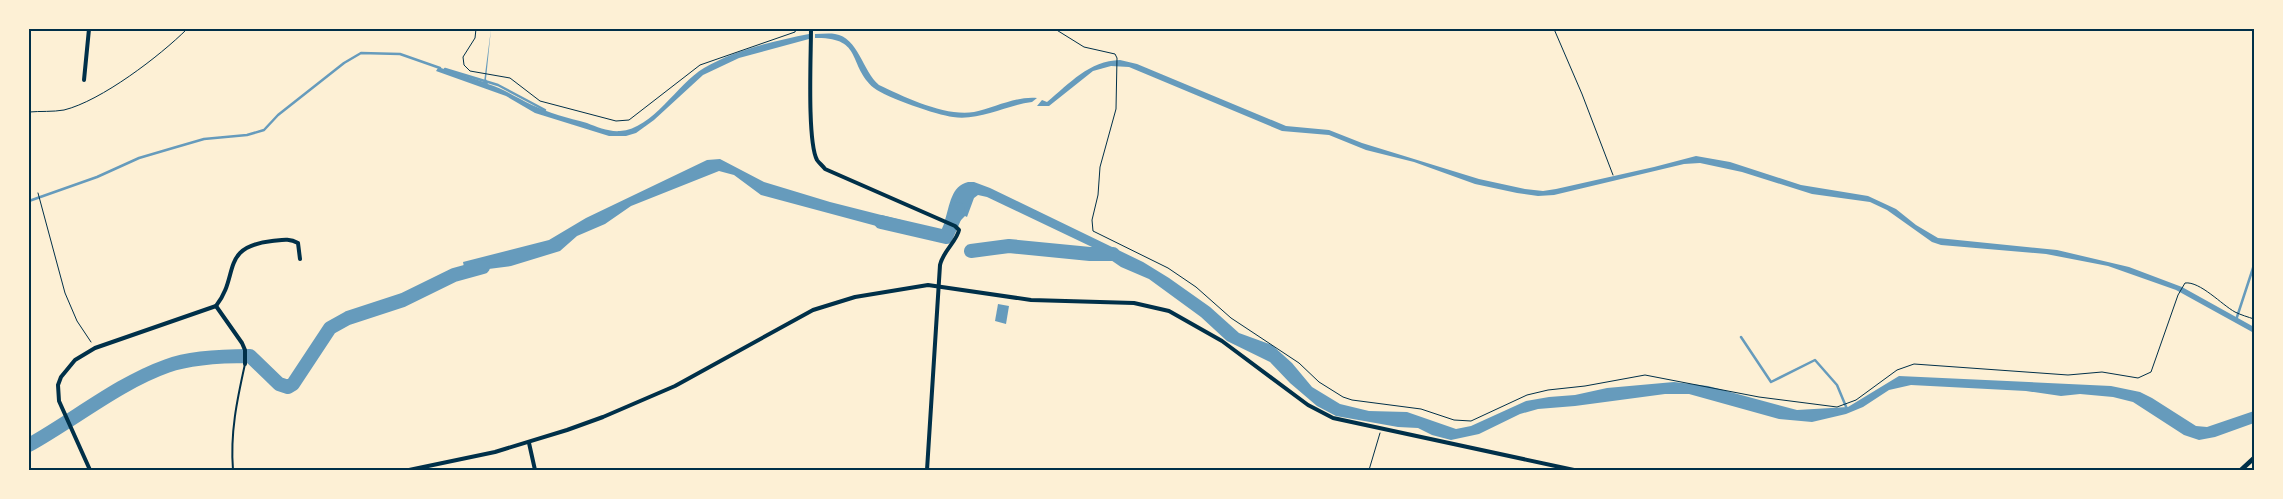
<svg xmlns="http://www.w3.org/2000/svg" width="2283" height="499" font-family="Jost,sans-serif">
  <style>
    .water { fill: #669bbc }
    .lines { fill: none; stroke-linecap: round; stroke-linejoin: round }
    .stream { stroke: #669bbc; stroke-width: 2.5 }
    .river { stroke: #669bbc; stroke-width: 14 }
    .path { stroke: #003049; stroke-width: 1 }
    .service { stroke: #003049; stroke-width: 2 }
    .minor { stroke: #003049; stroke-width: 4 }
    .tertiary { stroke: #003049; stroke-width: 4.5 }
    .neatline { fill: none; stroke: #003049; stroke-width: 2 }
  </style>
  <rect width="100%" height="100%" fill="#fdf0d5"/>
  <!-- water -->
  <g class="water">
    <path d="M 491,29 L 486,79 L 488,84 C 504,89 517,98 532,105 C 549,113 568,118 587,123 C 597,127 609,132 620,131 C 653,129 677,84 704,68 C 735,50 774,41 809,34 L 809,39 L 739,58 L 703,75 L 654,120 L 636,133 L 626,136 L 609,136 L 535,113 L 506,96 L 436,71 L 438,68 L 441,68 L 484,82 Z"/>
    <path d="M 815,34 C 822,34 829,33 835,34 C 858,37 863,72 879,85 C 904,97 946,117 974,112 C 994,108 1016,96 1037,98 L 1032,102 C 1006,105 980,121 953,117 C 937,115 887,98 874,88 C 847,65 864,37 815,38 Z"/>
    <path d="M 1120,60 L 1137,64 L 1286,126 L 1329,130 L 1362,143 L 1479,179 L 1525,189 L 1543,191 L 1556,189 L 1654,167 L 1696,156 L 1730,162 L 1801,185 L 1868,196 L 1896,209 L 1916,225 L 1938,238 L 2057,250 L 2129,267 L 2182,287 L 2254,327 L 2254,333 L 2176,290 L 2108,266 L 2046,254 L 1941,245 L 1932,242 L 1887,210 L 1870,202 L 1812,194 L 1742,172 L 1700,163 L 1684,164 L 1554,195 L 1538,196 L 1517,193 L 1475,184 L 1414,162 L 1366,150 L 1329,135 L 1282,131 L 1129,67 L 1111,66 L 1093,71 L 1049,106 L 1037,106 L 1042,100 L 1047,102 C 1070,83 1089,61 1120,60 Z"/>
    <polygon points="720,159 764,182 830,202 901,220 895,231 761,195 734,175 719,171 631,206 605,224 577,236 560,251 511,266 465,272 463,262 549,240 586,218 707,160"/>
    <path d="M 968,182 L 974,182 L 990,188 L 1143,262 L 1169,278 L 1210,307 L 1239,333 L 1272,345 L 1292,363 L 1312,387 L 1340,404 L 1369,411 L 1407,412 L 1456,429 L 1471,426 L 1526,401 L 1549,397 L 1575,395 L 1607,388 L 1674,382 L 1708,386 L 1797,410 L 1848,407 L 1899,376 L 2111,386 L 2140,392 L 2152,398 L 2196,426 L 2207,427 L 2254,411 L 2254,423 L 2215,437 L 2199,440 L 2184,435 L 2133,402 L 2113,397 L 2080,394 L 2061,396 L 2026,391 L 1911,385 L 1889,390 L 1863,407 L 1846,414 L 1812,422 L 1779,419 L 1689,394 L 1665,394 L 1575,406 L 1538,409 L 1520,414 L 1479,434 L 1451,440 L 1432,435 L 1418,428 L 1398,427 L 1336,416 L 1317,406 L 1290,383 L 1270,362 L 1227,341 L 1201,317 L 1149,279 L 1121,267 L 1092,247 L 987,197 L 978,195 L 974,198 L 967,217 L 965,216 L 956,225 L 945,220 C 950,205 951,186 968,182 Z"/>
    <polygon points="998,304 1009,306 1006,324 995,321"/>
  </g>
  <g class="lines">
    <!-- stream -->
    <g class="stream">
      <polyline points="445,69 498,85 545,110"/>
      <polyline points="29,201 97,177 139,158 173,148 204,139 247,135 264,130 278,115 344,63 361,53 400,54 440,68"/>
      <polyline points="2236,320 2254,265"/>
      <polyline points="1741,337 1771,382 1815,360 1837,385 1847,409"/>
    </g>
    <!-- river -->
    <g class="river">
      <polyline points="881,222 946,237 958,209"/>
      <polyline points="971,251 1009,246 1090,254 1113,254"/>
      <path d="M 29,445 C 74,420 119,383 167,366 C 191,357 225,356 250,356 L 279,384 L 288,387 L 293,384 L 330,328 L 348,318 L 403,300 L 454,275 L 483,267"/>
    </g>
    <!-- path -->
    <g class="path">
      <polyline points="476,29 475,38 463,57 464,65 470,71 510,78 540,101 616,121 629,120 700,65 795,32 796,29"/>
      <path d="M 1055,29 L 1084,47 L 1115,54 L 1117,58 L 1116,109 L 1100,167 L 1098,195 L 1092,220 L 1093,231 L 1168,268 L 1196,287 L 1231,318 L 1299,363 L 1319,382 L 1343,397 L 1352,400 L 1421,409 L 1454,420 L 1471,421 L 1527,395 L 1548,390 L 1585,386 L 1645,375 L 1759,397 L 1837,407 L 1856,400 L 1897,370 L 1914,364 L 2068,375 L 2102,372 L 2138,378 L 2151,372 L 2178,295 L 2185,283 C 2200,281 2222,305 2235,312 C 2241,315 2248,317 2254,319"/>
      <polyline points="1554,29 1582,94 1613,175"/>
      <path d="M 29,112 C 40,111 53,112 64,110 C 101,101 160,56 187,29"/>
      <polyline points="38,193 65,293 77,321 91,342"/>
      <polyline points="1369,470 1380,433"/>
    </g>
    <!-- service -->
    <path class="service" d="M 233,470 C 230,433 237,400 245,364"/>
    <!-- minor -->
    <g class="minor">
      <path d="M 811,29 C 811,55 807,141 817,160 C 819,163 823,166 825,169 L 955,226 L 959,230 C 957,241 943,251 940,265 L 927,470"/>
      <polyline points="84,80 89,29"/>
      <polyline points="216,306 242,343 245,350 245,364"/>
      <polyline points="529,443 535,470"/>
      <path d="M 90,470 L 59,401 L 58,385 L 61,377 L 75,360 L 95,348 L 216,306 C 240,276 219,247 272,241 C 282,240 289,238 298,243 L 300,259"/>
      <polyline points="409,470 495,452 567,430 603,417 675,386 813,310 855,297 928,285 1031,300 1134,303 1169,311 1222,341 1308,405 1333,418 1574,470"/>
    </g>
    <!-- tertiary -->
    <polyline class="tertiary" points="2241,470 2254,458"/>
  </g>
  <!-- border -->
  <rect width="2283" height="499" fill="none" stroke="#fdf0d5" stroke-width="60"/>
  <rect x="30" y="30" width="2223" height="439" class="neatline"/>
</svg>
